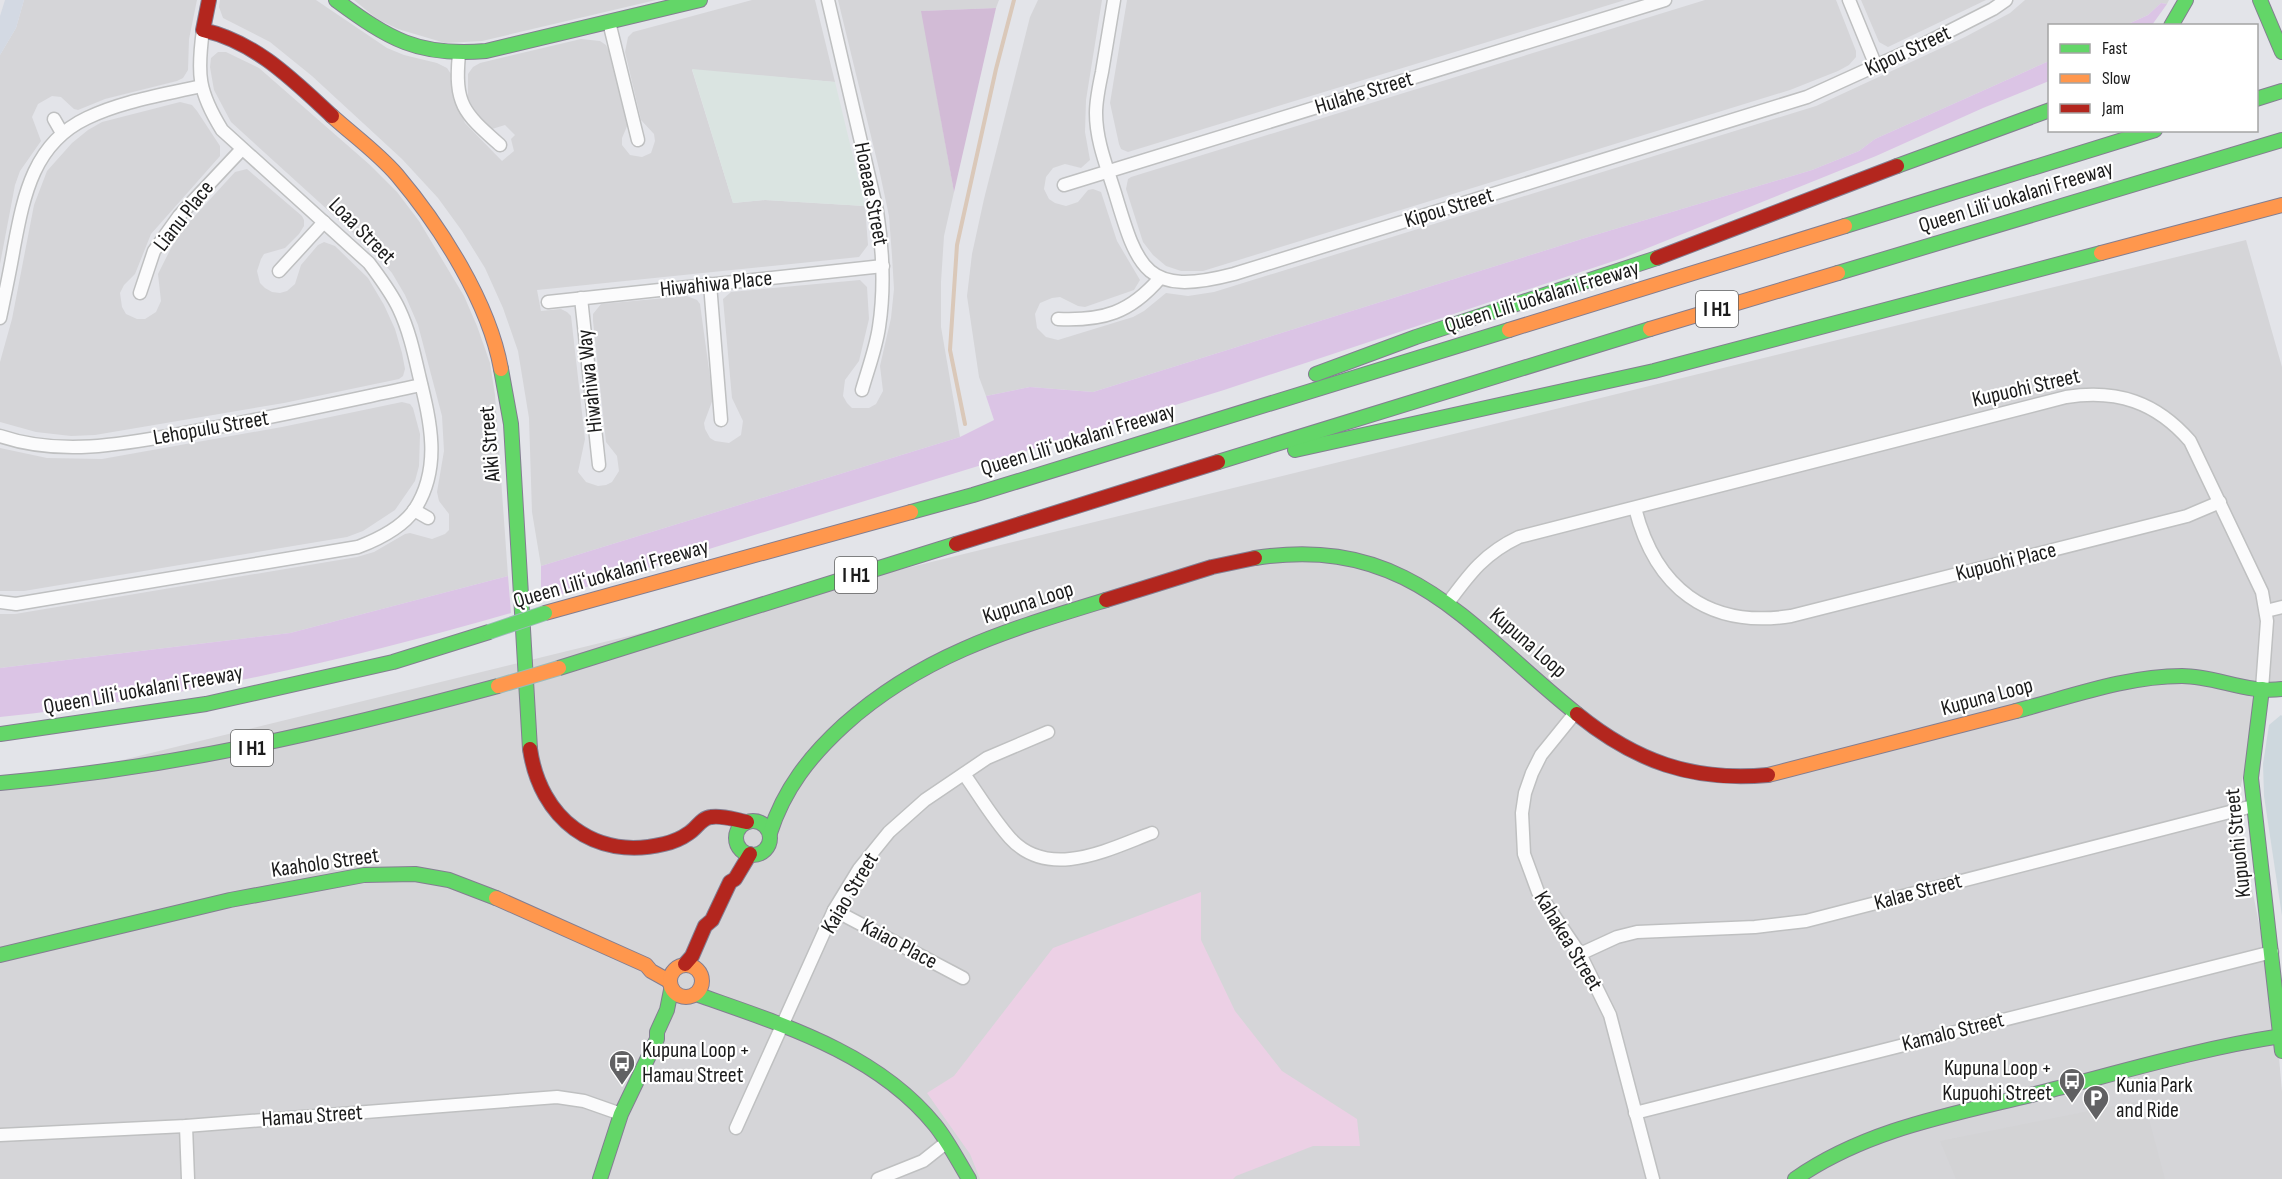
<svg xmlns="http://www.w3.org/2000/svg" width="2282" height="1179" font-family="'Sofia Sans Condensed',sans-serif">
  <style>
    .residential { fill: #d5d5d8 }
    .commercial { fill: #ced8de }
    .industrial { fill: #dae4e1 }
    .military { fill: #d3d9e3 }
    .grass { fill: #dbc4e5 }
    .forest { fill: #d2bbd6 }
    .park { fill: #ecd0e5 }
    .parking { fill: #d3d3d5 }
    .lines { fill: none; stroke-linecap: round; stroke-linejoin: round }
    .stream { stroke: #dac8b9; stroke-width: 4 }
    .street-casing { stroke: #bfc0c1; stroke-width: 15 }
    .fast-casing { stroke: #837e91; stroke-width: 16 }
    .slow-casing { stroke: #837e91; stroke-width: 16 }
    .jam-casing { stroke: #837e91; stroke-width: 16 }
    .street { stroke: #fbfbfc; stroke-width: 12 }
    .fast { stroke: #63d668; stroke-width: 14 }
    .slow { stroke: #ff974d; stroke-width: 14 }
    .jam { stroke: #b3261e; stroke-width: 14 }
    .fast-bridge-casing { stroke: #9cb9b9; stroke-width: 16; stroke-linecap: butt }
    .slow-bridge-casing { stroke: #9cb9b9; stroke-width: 16; stroke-linecap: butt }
    .fast-bridge { stroke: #63d668; stroke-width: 14 }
    .slow-bridge { stroke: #ff974d; stroke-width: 14 }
    .labels { text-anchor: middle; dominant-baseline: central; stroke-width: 4.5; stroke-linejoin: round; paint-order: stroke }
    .shield { fill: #fff; stroke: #5f5f5f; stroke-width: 1.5 }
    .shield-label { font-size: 21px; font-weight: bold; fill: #1b1b1b }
    .street-label { font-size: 22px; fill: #1b1b1b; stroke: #fff }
    .poi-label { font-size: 22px; fill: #1b1b1b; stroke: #fff; text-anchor: start }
  </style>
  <rect width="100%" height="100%" fill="#e3e4e9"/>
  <!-- residential -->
  <g class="residential">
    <polygon points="24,0 197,0 189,39 188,70 183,78 177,81 105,99 78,110 74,109 61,97 52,96 38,104 32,117 41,141 20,171 15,185 0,264 0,55 16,28"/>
    <polygon points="220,0 316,0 387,48 404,55 437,63 447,68 451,74 453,98 465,123 502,161 514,151 511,139 515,135 505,125 492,129 486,126 476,115 468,98 468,74 473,67 480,63 581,39 600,41 606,45 610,53 627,119 628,124 622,138 622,145 630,155 642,157 651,153 655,141 654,134 641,120 625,52 628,37 633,32 752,0 815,0 835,82 692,70 733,203 765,200 865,206 868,245 859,257 537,290 541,311 561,309 567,312 571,316 585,439 578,472 586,482 598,486 606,485 612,482 619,471 617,456 606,442 593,321 593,314 601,304 687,296 697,300 700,304 713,399 704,423 705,429 710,438 715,441 729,443 741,435 743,421 732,398 723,299 731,292 860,280 867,287 869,319 859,361 845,380 843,396 847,403 852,408 869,408 876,404 883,391 880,366 891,318 894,289 892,256 889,216 879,169 838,0 999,0 996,8 922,11 954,192 944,236 941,282 941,327 960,437 541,566 532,512 529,418 518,351 503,308 485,268 462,231 438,198 402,159 312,76 270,42 223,18 219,7"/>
    <polygon points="354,0 656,0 482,41 445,43 398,29 377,19"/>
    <polygon points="1038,0 1102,0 1086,100 1085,132 1090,160 1081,168 1065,164 1053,168 1046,177 1044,189 1049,199 1055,203 1066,206 1078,202 1088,190 1093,189 1101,192 1117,241 1140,280 1134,290 1085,307 1078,306 1060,297 1052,298 1040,303 1035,314 1037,328 1046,337 1058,340 1133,317 1144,311 1166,293 1188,296 1214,292 1816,106 1965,37 2010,13 2025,0 2169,0 2167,4 2161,3 2148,15 2126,25 2050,26 2049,61 1875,139 1859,151 1812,170 1585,238 1093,392 1030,387 986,396 979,377 967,296 972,254 984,199 1030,17"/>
    <polygon points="1127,0 1625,0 1128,152 1121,149 1119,144 1110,103"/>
    <polygon points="1705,0 1836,0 1856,51 1856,57 1849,65 1838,71 1790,90 1203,271 1181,271 1166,266 1153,255 1143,242 1126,189 1128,179 1131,177"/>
    <polygon points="1861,0 1986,0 1888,47 1879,42"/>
    <polygon points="218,52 226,52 259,68 370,165 397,192 419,221 464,296 477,326 490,363 495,395 508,576 290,633 0,668 0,614 15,614 357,557 374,552 405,534 410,533 432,539 445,534 449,530 449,514 439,501 437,492 444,451 442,416 418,325 405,295 392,273 373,251 231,122 214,90 210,67 211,58"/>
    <polygon points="180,102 192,105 197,111 220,146 220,156 151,234 135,274 124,285 120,293 122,307 126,314 137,319 145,319 156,312 161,301 158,274 170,250 182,230 235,172 247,169 302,216 304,220 304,226 299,234 285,248 264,254 261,259 257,271 260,283 265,288 272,292 280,293 287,291 295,284 301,265 318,245 324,242 335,246 368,278 384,305 395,329 402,353 405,369 403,376 399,379 284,403 95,435 71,436 36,432 0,422 0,362 12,319 34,205 47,171 72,143 88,130 102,122"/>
    <polygon points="2246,240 2282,367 2282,690 2262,690 2236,808 2274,999 2282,1092 2282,1179 0,1179 0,790"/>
    <polygon points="402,402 410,404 413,408 420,434 419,466 415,481 395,510 363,531 347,537 24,591 0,591 0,448 47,458 102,459 282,427"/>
  </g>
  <!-- commercial -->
  <polygon class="commercial" points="2281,715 2282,716 2282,916 2264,796 2263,764 2269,725"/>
  <!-- industrial -->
  <polygon class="industrial" points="692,69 835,82 865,206 765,200 733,203"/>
  <!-- military -->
  <polygon class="military" points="5,0 24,0 16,28 0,55 0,16"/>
  <!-- grass -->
  <g class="grass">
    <polygon points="2161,3 2167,4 2152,25 2126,25 2148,15"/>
    <polygon points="2049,61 2049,81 1983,108 1876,156 1623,258 1224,390 541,601 541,566 960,437 994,420 986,396 1030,387 1093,392 1585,238 1812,170 1859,151 1875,139"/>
    <path d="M 508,576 L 511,613 C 344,661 174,700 0,717 L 0,668 L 290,633 Z"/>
  </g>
  <!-- forest -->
  <polygon class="forest" points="996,8 954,192 921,11"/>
  <!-- park -->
  <polygon class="park" points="1201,892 1201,940 1235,1011 1282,1071 1357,1119 1360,1146 1313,1146 1236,1176 1233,1179 980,1179 970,1154 927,1093 954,1076 1053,948"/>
  <!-- parking -->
  <polygon class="parking" points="2144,1100 2165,1179 1956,1179 1940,1141"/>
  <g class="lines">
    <!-- stream -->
    <polyline class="stream" points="965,424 950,350 957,245 996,69 1014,0"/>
    <!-- street casing -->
    <g class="street-casing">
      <g id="street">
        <path d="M 828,0 L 877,211 C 883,250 885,288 879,327 C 876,348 868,369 862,390"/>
        <path d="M 1114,0 C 1110,24 1106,48 1102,72 C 1099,86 1096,100 1096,113 C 1096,141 1107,167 1115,193 C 1138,270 1146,297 1234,274 L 1807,97 L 1926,43 L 1993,9 L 2006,0"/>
        <polyline points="1849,0 1876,66"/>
        <polyline points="609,22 638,140"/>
        <path d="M 459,54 C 454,105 464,113 500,145"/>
        <polyline points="54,119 62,133"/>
        <polyline points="1064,185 1665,0"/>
        <polyline points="279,271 324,222"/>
        <polyline points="710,284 721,420"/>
        <polyline points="140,293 154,251 179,216 242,149"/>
        <polyline points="581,298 599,465"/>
        <polyline points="548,302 883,266"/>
        <path d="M 0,318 C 5,294 10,271 14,247 C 24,194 34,143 87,118 C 122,101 163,95 201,86"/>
        <path d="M 1058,319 C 1103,321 1130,313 1160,278"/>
        <path d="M 0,436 C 68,459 138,441 207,429 C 279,416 350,400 421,385"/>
        <path d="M 1635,508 C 1655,587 1707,629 1791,616 L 2187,516 L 2220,502"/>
        <polyline points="414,510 428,518"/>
        <path d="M 0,602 L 16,604 L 358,547 C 379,539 402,528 415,509 C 442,467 430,420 419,375 C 414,353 409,330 399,309 C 391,292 380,278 369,263 L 222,130 C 198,91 197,74 203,30"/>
        <path d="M 1448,603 C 1470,573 1485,553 1519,537 L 2066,397 C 2117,389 2156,402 2190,441 L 2262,592 L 2267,621 L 2262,689"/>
        <polyline points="2266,611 2282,607"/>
        <polyline points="1575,713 1541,755 1532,773 1525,793 1522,813 1524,854 1538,892 1580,954 1610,1015 1653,1179"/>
        <path d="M 964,774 C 979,795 993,819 1010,838 C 1049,881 1109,849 1152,833"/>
        <polyline points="834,910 963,978"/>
        <polyline points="1580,954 1617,937 1637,932 1755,927 1806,921 2253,806"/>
        <polyline points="1635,1113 2272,952"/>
        <polyline points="186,1126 188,1179"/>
        <polyline points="736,1128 834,910 859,869 889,832 925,800 987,758 1048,732"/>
        <polyline points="0,1135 186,1126 557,1097 584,1101 621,1114"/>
        <polyline points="878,1179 923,1161 947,1142"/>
      </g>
    </g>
    <!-- fast casing -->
    <g class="fast-casing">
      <g id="fast">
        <path d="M 336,0 C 389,39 418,57 486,51 L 700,0"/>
        <polyline points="2260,0 2282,52"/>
        <polyline points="2171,26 2186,0"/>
        <polyline points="2256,99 2282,91"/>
        <polyline points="1897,166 2050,110"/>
        <polyline points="1845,226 2155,130"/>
        <polyline points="1838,273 2282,140"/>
        <polyline points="501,369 511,424 530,749"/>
        <polyline points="1316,374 1416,337 1657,258"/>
        <polyline points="1295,450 1654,371 2101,253"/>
        <polyline points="1218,462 1650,329"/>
        <polyline points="911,512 973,495 1509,330"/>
        <path d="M 1255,558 C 1410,534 1469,628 1577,714"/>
        <polyline points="559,668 956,544"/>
        <polyline points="2262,689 2251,778 2282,1051"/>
        <path d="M 2016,711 C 2070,697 2126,676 2182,676 C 2216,676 2248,694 2282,689"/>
        <polyline points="0,734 206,704 393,662 489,632"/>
        <path d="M 0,783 C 173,768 331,731 498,686"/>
        <circle cx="753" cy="838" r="17"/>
        <path d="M 770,833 C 784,789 810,756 844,725 C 922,655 1008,630 1106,600"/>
        <polyline points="0,955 230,900 364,875 415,874 449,880 496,898"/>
        <path d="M 696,994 C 780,1024 876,1052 935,1125 C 948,1141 958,1161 969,1179"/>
        <polyline points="600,1179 621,1114 657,1039 657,1032 667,1010 671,990"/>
        <path d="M 1795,1179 C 1869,1127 1961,1113 2047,1091 C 2125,1071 2202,1048 2282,1036"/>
      </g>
    </g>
    <!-- slow casing -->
    <g class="slow-casing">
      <g id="slow">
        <path d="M 332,116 C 353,135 378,153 397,175 C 440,226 489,302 501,369"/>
        <polyline points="2101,253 2282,205"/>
        <polyline points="1650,329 1838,273"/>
        <polyline points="1509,330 1845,226"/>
        <polyline points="545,613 911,512"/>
        <polyline points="1768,775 2016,711"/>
        <polyline points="496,898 646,965 651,971 669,981"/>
        <circle cx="686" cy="981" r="16"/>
      </g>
    </g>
    <!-- jam casing -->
    <g class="jam-casing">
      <g id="jam">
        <path d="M 209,0 L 203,30 C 256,42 293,80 332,116"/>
        <polyline points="1657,258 1897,166"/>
        <polyline points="956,544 1218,462"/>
        <polyline points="1106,600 1212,567 1255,558"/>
        <path d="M 1577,714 C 1635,761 1692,782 1768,775"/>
        <path d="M 530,749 C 540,818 594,861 664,844 C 673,842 682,838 689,833 C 697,828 701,818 711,817 C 723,815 735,820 747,822"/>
        <polyline points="685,964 692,956 705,926 712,920 730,882 735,879 750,854"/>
      </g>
    </g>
    <!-- street -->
    <use href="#street" class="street"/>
    <!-- fast -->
    <use href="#fast" class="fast"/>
    <!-- slow -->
    <use href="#slow" class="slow"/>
    <!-- jam -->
    <use href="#jam" class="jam"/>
    <!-- fast-bridge casing -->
    <g class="fast-bridge-casing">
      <polyline id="fast-bridge" points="489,632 545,613"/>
    </g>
    <!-- slow-bridge casing -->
    <g class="slow-bridge-casing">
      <polyline id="slow-bridge" points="498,686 559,668"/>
    </g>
    <!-- fast-bridge -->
    <use href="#fast-bridge" class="fast-bridge"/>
    <!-- slow-bridge -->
    <use href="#slow-bridge" class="slow-bridge"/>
  </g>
  <!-- icons -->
  <defs>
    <g id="bus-pin" transform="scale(1.35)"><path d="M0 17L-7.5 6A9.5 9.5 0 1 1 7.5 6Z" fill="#616163" stroke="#fff"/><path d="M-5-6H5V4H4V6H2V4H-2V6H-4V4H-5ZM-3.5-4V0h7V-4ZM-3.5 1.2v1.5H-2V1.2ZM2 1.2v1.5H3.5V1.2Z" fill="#fff"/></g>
    <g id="parking-pin" transform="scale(1.35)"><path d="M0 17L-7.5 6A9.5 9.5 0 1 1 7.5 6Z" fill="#616163" stroke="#fff"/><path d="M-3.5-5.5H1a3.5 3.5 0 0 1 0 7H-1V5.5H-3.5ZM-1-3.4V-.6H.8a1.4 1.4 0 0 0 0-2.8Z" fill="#fff"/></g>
  </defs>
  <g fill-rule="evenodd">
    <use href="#bus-pin" x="622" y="1063"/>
    <use href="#bus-pin" x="2072" y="1081"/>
    <use href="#parking-pin" x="2096" y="1098"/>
  </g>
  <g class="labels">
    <!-- shield labels -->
    <g class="shield">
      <rect x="1696" y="291" width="42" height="36" rx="4.5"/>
      <rect x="835" y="557" width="42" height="36" rx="4.5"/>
      <rect x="231" y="730" width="42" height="36" rx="4.5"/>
    </g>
    <g class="shield-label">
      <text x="1717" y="309">I H1</text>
      <text x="856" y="575">I H1</text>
      <text x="252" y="748">I H1</text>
    </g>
    <!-- street labels -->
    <g class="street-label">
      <text transform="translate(1908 51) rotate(-25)">Kipou Street</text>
      <text transform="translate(1364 93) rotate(-17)">Hulahe Street</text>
      <text transform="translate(871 194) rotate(79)">Hoaeae Street</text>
      <text transform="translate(2016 197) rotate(-17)">Queen Liliʻuokalani Freeway</text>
      <text transform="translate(1449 208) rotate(-17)">Kipou Street</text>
      <text transform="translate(184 216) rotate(-52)">Lianu Place</text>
      <text transform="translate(362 231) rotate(45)">Loaa Street</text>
      <text transform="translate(716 284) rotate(-6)">Hiwahiwa Place</text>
      <text transform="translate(1542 297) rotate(-17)">Queen Liliʻuokalani Freeway</text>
      <text transform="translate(590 381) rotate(-96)">Hiwahiwa Way</text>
      <text transform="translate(2026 388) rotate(-13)">Kupuohi Street</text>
      <text transform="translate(211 428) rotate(-10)">Lehopulu Street</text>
      <text transform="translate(1078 440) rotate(-17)">Queen Liliʻuokalani Freeway</text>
      <text transform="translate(490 444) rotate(-95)">Aiki Street</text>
      <text transform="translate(2006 562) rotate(-14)">Kupuohi Place</text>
      <text transform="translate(611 574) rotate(-16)">Queen Liliʻuokalani Freeway</text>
      <text transform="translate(1028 603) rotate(-18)">Kupuna Loop</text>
      <text transform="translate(1528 643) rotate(41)">Kupuna Loop</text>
      <text transform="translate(143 690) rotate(-10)">Queen Liliʻuokalani Freeway</text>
      <text transform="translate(1987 697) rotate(-15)">Kupuna Loop</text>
      <text transform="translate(2238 843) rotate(-96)">Kupuohi Street</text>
      <text transform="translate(325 863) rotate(-8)">Kaaholo Street</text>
      <text transform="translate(1918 892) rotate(-15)">Kalae Street</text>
      <text transform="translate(850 893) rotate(-59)">Kaiao Street</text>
      <text transform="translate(1568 941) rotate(59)">Kahakea Street</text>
      <text transform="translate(899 944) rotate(28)">Kaiao Place</text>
      <text transform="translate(1953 1032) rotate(-14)">Kamalo Street</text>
      <text transform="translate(312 1116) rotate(-4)">Hamau Street</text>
    </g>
    <!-- poi labels -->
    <g class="poi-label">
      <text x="642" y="1050">Kupuna Loop +<tspan x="642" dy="25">Hamau Street</tspan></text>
      <text x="2052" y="1068" text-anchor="end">Kupuna Loop +<tspan x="2052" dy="25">Kupuohi Street</tspan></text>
      <text x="2116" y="1085">Kunia Park<tspan x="2116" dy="25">and Ride</tspan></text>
    </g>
  </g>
  <!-- legend -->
  <rect x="2048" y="24" width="210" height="108" fill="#ffffff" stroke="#a4a4a4" stroke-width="1.5"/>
  <rect x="2060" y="44" width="30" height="9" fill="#63d668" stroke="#a4a4a4" stroke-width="1.5"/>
  <text x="2102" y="54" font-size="18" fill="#1b1b1b">Fast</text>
  <rect x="2060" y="74" width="30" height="9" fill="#ff974d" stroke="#a4a4a4" stroke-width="1.5"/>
  <text x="2102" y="84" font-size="18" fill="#1b1b1b">Slow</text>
  <rect x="2060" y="104" width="30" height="9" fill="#b3261e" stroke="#a4a4a4" stroke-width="1.5"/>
  <text x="2102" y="114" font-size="18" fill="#1b1b1b">Jam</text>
</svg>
